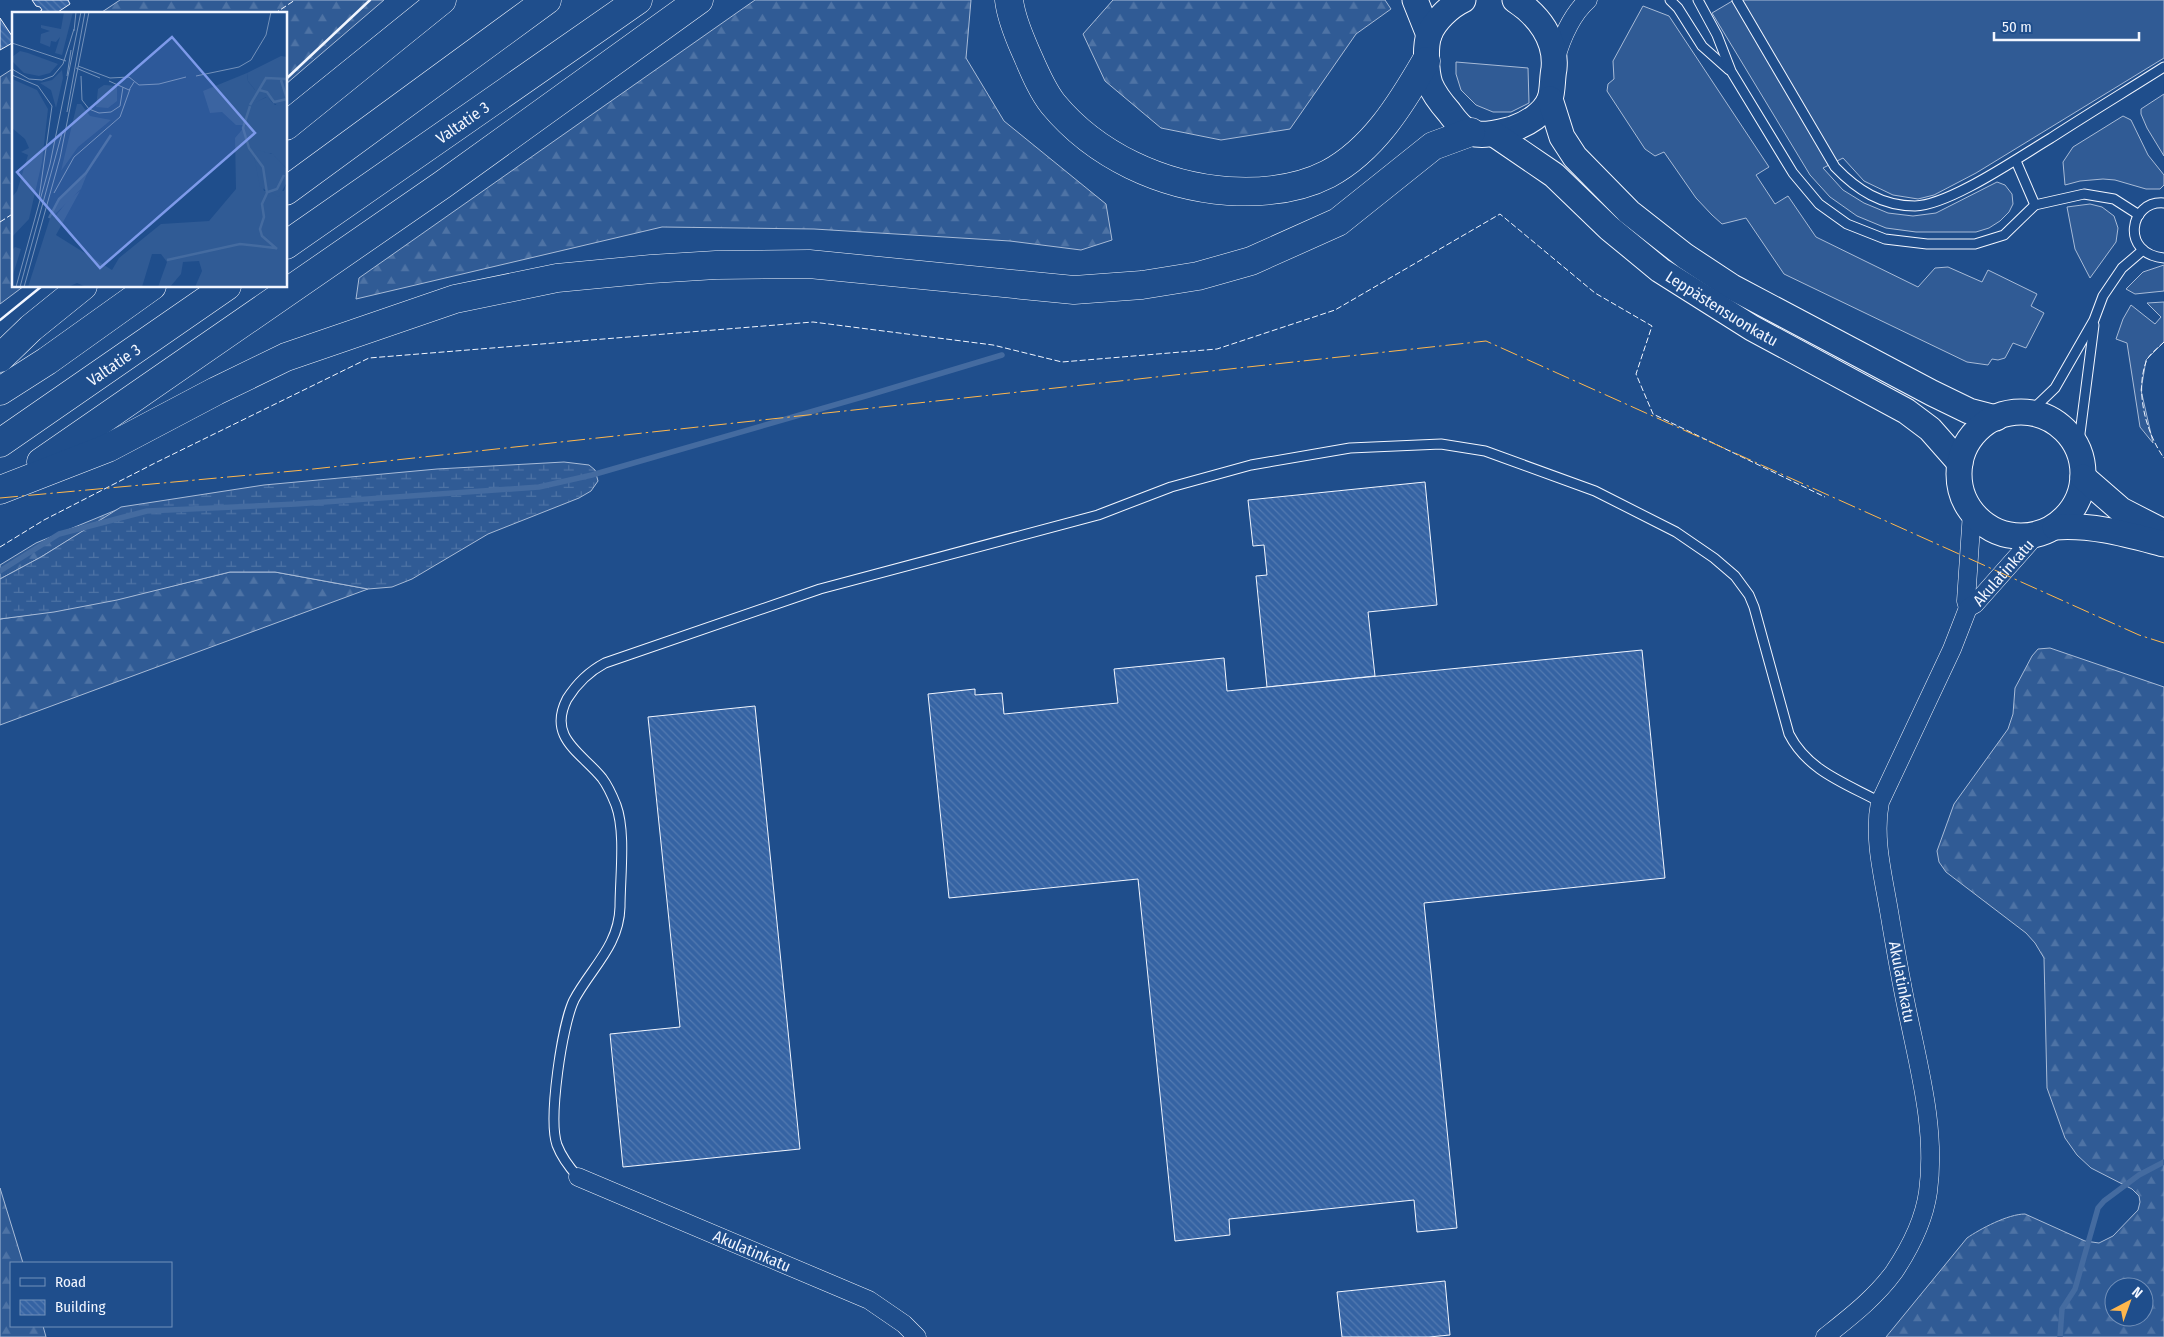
<svg xmlns="http://www.w3.org/2000/svg" width="2164" height="1337" font-family="'Fira Sans Condensed',sans-serif">
  <style>
    .built { fill: #305b95; stroke: #a8bbd7 }
    .forest { fill: url(#forest-firs); stroke: #a8bbd7; fill-rule: evenodd }
    .wetland { fill: url(#wetland-marsh); stroke: #a8bbd7 }
    .lines { fill: none; stroke-linecap: round; stroke-linejoin: round }
    .stream { stroke: #446ba0; stroke-width: 5.5 }
    .building { fill: url(#building-back-hatch); stroke: #f2f6ff }
    .lane-casing { stroke: #f2f6ff; stroke-width: 11 }
    .street-casing { stroke: #f2f6ff; stroke-width: 19 }
    .secondary-casing { stroke: #f2f6ff; stroke-width: 27 }
    .highway-casing { stroke: #f2f6ff; stroke-width: 29 }
    .lane { stroke: #1f4e8c; stroke-width: 9 }
    .street { stroke: #1f4e8c; stroke-width: 18 }
    .secondary { stroke: #1f4e8c; stroke-width: 25 }
    .highway { stroke: #1f4e8c; stroke-width: 28 }
    .fence { stroke: #f2f6ff; stroke-width: 1; stroke-dasharray: 6 2.5; stroke-linecap: butt }
    .wall { stroke: #f2f6ff; stroke-width: 2.5 }
    .power { stroke: #ffb74d; stroke-width: 1; stroke-dasharray: 18 4 2.5 4; stroke-linecap: butt }
    .labels { text-anchor: middle; dominant-baseline: central; stroke-width: 4; stroke-linejoin: round; paint-order: stroke }
    .street-label { font-size: 16px; fill: #f2f6ff; stroke: #1f4e8c }
    .inset-river { fill: none; stroke: #446ba0; stroke-width: 2.5 }
    .inset-road { fill: none; stroke: #7391ba; stroke-width: 1 }
    .view { fill: #7d9aea; fill-opacity: 0.15; stroke: #7d9aea; stroke-width: 2.5 }
    .inset-edge { fill: none; stroke: #f2f6ff; stroke-width: 2.5 }
  </style>
  <defs>
    <pattern id="forest-firs" width="22" height="20" patternUnits="userSpaceOnUse" patternTransform="scale(1.25)"><rect width="22" height="20" fill="#305b95"/><path d="M5 1l3.5 6h-7zM16 11l3.5 6h-7z" fill="#4e73a5"/></pattern>
    <pattern id="wetland-marsh" width="20" height="14" patternUnits="userSpaceOnUse" patternTransform="scale(1.25)"><rect width="20" height="14" fill="#305b95"/><path d="M1 5h8M5 5V1M11 12h8M15 12V8" fill="none" stroke="#4e73a5"/></pattern>
    <pattern id="building-back-hatch" width="6" height="6" patternUnits="userSpaceOnUse" patternTransform="scale(1.25)"><rect width="6" height="6" fill="#3563a3"/><path d="M-1 5l2 2M0 0l6 6M5-1l2 2" fill="none" stroke="#537ab1"/></pattern>
  </defs>
  <rect width="100%" height="100%" fill="#1f4e8c"/>
  <!-- built -->
  <g class="built">
    <polygon points="1734,0 2164,0 2164,58 1976,173 1934,195 1918,199 1893,195 1864,181 1843,158 1823,168 1843,190 1864,203 1888,213 1913,216 1936,213 1997,182 2005,185 2012,194 2013,204 2009,212 2000,221 1989,228 1976,232 1916,232 1886,228 1857,216 1830,197 1810,175 1712,13"/>
    <polygon points="1643,6 1669,16 1769,167 1756,175 1775,204 1788,196 1816,237 1918,287 1935,268 1948,267 1982,282 1988,270 2037,294 2031,306 2044,313 2026,348 2013,343 2005,358 1998,360 1992,359 1988,365 1967,362 1784,274 1746,218 1722,224 1712,215 1696,198 1664,152 1655,156 1645,149 1607,91 1608,84 1614,79 1613,61"/>
    <polygon points="1456,62 1528,68 1529,103 1511,112 1493,112 1476,105 1461,90 1456,74"/>
    <polygon points="2164,94 2164,156 2147,128 2141,114 2141,109"/>
    <polygon points="2123,116 2131,120 2148,155 2164,175 2164,185 2160,189 2146,189 2115,180 2103,179 2080,181 2065,185 2063,162 2073,147"/>
    <polygon points="2090,204 2102,207 2114,216 2118,228 2116,242 2090,278 2075,249 2067,207"/>
    <polygon points="2164,265 2164,291 2135,294 2126,289 2143,272"/>
    <polygon points="2164,302 2164,342 2146,360 2141,390 2153,443 2140,427 2127,343 2116,339 2123,319 2131,305 2155,324 2161,317 2147,303"/>
  </g>
  <!-- forest -->
  <g class="forest">
    <polygon points="120,0 384,0 286,84 286,14 99,14"/>
    <polygon points="755,0 971,0 966,58 1004,121 1106,204 1112,240 1081,250 1010,241 814,229 662,227 356,299 359,278"/>
    <polygon points="1113,0 1385,0 1391,9 1356,34 1290,129 1221,140 1161,128 1105,81 1083,34"/>
    <polygon points="14,68 14,286 24,286 0,304 0,77"/>
    <polygon points="121,508 41,557 0,579 0,565 36,543"/>
    <path d="M 230,572 L 275,572 L 368,589 L 0,725 L 0,619 C 78,609 153,591 230,572 Z"/>
    <path d="M 2050,648 L 2164,687 L 2164,1337 L 1886,1337 L 1967,1238 C 1980,1229 2008,1214 2025,1214 L 2085,1241 L 2099,1243 L 2113,1236 L 2138,1210 L 2140,1202 L 2139,1196 L 2132,1189 L 2091,1168 L 2077,1155 L 2065,1138 L 2047,1088 L 2044,958 L 2035,943 L 2026,933 L 1946,872 L 1939,862 L 1937,851 L 1954,804 L 2008,729 L 2013,714 L 2015,688 L 2032,656 L 2038,649 ZM 2114,1287 L 2144,1287 L 2144,1317 L 2114,1317 Z"/>
    <polygon points="0,1188 23,1263 11,1263 11,1326 43,1326 46,1337 0,1337"/>
  </g>
  <!-- wetland -->
  <polygon class="wetland" points="564,462 589,465 595,470 598,481 591,491 579,498 488,534 412,579 392,587 368,589 275,572 230,572 117,600 54,612 0,619 0,579 41,557 121,507 264,485 437,469"/>
  <g class="lines">
    <!-- stream -->
    <g class="stream">
      <polyline points="0,571 59,534 147,511 296,504 539,487 592,475 869,395 1002,355"/>
      <polyline points="2060,1337 2062,1309 2075,1289 2098,1208 2104,1201 2139,1175 2164,1162"/>
    </g>
  </g>
  <!-- building -->
  <g class="building">
    <polygon points="32,0 68,0 70,4 55,14 36,14 42,10 40,7 36,6"/>
    <polygon points="0,18 14,39 14,42 0,50"/>
    <polygon points="1425,482 1437,605 1368,612 1375,676 1267,687 1256,576 1267,575 1264,545 1253,546 1248,500"/>
    <polygon points="1642,650 1665,878 1424,903 1457,1228 1417,1232 1414,1200 1229,1219 1230,1235 1175,1241 1138,879 949,898 928,694 975,689 975,695 1002,693 1004,714 1118,703 1114,669 1224,658 1227,691"/>
    <polygon points="755,706 800,1149 623,1167 610,1034 680,1027 648,717"/>
    <polygon points="1445,1281 1450,1335 1429,1337 1342,1337 1337,1292"/>
  </g>
  <g class="lines">
    <!-- lane casing -->
    <g class="lane-casing">
      <g id="lane">
        <polyline points="1670,0 1678,8 1702,46 1729,70"/>
        <polyline points="1698,0 1717,35 1731,71 1793,173 1819,204 1847,224 1885,239 1927,244 1975,244 2004,235 2035,205 2084,194 2114,199 2139,215"/>
        <path d="M 1737,0 L 1835,167 C 1857,190 1882,206 1915,206 C 1950,205 2019,157 2051,138 C 2088,114 2126,91 2164,67"/>
        <polyline points="2016,161 2035,205"/>
        <path d="M 2164,203 C 2129,200 2120,254 2164,258"/>
        <polyline points="2029,413 2055,388 2094,320 2103,296 2122,268 2143,250"/>
        <polyline points="2078,449 2094,325"/>
        <path d="M 578,1177 C 569,1167 562,1158 557,1145 C 548,1119 562,1025 574,1000 C 591,968 619,946 620,907 C 620,877 626,832 616,805 C 612,795 608,786 602,778 C 582,753 547,738 567,699 C 577,683 588,672 605,663 L 820,589 L 1098,515 L 1171,487 L 1251,465 L 1350,448 L 1441,444 L 1485,451 L 1595,491 L 1676,532 L 1714,558 L 1735,576 L 1749,595 L 1754,607 L 1789,734 C 1808,771 1845,783 1880,802"/>
      </g>
    </g>
    <!-- street casing -->
    <g class="street-casing">
      <g id="street">
        <path d="M 1555,61 C 1561,40 1571,15 1588,0"/>
        <polyline points="1968,608 1966,601 1972,512"/>
        <path id="s1" d="M 578,1177 L 869,1300 L 904,1324 L 917,1337"/>
        <path id="s2" d="M 1825,1337 C 1850,1317 1875,1298 1894,1272 C 1910,1248 1924,1221 1928,1192 C 1936,1134 1921,1076 1909,1019 C 1901,983 1895,947 1889,911 C 1883,875 1873,838 1880,802 L 1952,649 L 1968,608 L 1975,604 L 2037,534"/>
      </g>
    </g>
    <!-- secondary casing -->
    <g class="secondary-casing">
      <g id="secondary">
        <polyline points="1415,0 1429,35"/>
        <path d="M 1463,0 C 1450,6 1434,21 1429,35 C 1425,46 1426,72 1430,84 C 1434,94 1442,104 1449,112 C 1454,119 1463,130 1471,133 C 1484,137 1500,132 1512,129 C 1527,124 1544,114 1550,99 C 1553,90 1552,78 1554,69 C 1557,39 1538,15 1515,0"/>
        <polyline points="1550,99 1562,137 1575,157 1629,212 1685,256 1732,287 1932,393 1969,411 1996,418"/>
        <path id="s3" d="M 1494,134 L 1554,175 L 1609,228 L 1660,270 L 1752,328 L 1906,411 L 1930,429 L 1960,463"/>
        <circle cx="2021" cy="474" r="62"/>
        <polyline points="2083,477 2121,510 2164,532"/>
        <path d="M 2055,527 C 2092,524 2129,535 2164,544"/>
      </g>
    </g>
    <!-- highway casing -->
    <g class="highway-casing">
      <g id="highway">
        <path d="M 1009,0 C 1011,17 1018,34 1025,50 C 1033,68 1041,89 1053,104 C 1096,156 1162,186 1228,191 C 1262,193 1297,190 1328,174 C 1373,150 1401,104 1426,61"/>
        <polyline points="286,126 442,0"/>
        <polyline points="286,191 547,0"/>
        <path id="s4" d="M 286,245 L 638,0"/>
        <polyline points="0,358 31,328 83,286"/>
        <polyline points="0,391 47,361 152,286"/>
        <path id="s5" d="M 0,443 L 227,286"/>
        <polyline points="41,462 442,185 699,0"/>
        <polyline points="0,490 108,448 216,391 286,357 455,299 557,278 651,269 716,265 809,264 1074,290 1142,285 1198,276 1251,261 1338,222 1433,146 1471,132"/>
      </g>
    </g>
    <!-- lane -->
    <use href="#lane" class="lane"/>
    <!-- street -->
    <use href="#street" class="street"/>
    <!-- secondary -->
    <use href="#secondary" class="secondary"/>
    <!-- highway -->
    <use href="#highway" class="highway"/>
    <!-- fence -->
    <g class="fence">
      <polyline points="274,14 295,0"/>
      <polyline points="0,222 14,213"/>
      <path d="M 2164,342 C 2159,347 2148,355 2146,362 C 2135,392 2146,433 2164,458"/>
      <polyline points="0,547 44,520 155,463 369,358 813,322 993,345 1062,362 1217,349 1335,310 1500,214 1595,293 1652,326 1636,374 1653,414 1825,497"/>
    </g>
    <!-- wall -->
    <g class="wall">
      <polyline points="286,79 370,0"/>
      <polyline points="0,320 42,286"/>
    </g>
    <!-- power -->
    <polyline class="power" points="0,498 304,470 1486,341 2139,635 2164,643"/>
  </g>
  <g class="labels">
    <!-- street labels -->
    <g class="street-label">
      <text stroke="none"><textPath href="#s4" startOffset="215">Valtatie 3</textPath></text>
      <text stroke="none"><textPath href="#s3" startOffset="288">Leppästensuonkatu</textPath></text>
      <text stroke="none"><textPath href="#s5" startOffset="138">Valtatie 3</textPath></text>
      <text stroke="none"><textPath href="#s2" startOffset="841">Akulatinkatu</textPath></text>
      <text transform="translate(1902 982) rotate(79)">Akulatinkatu</text>
      <text stroke="none"><textPath href="#s1" startOffset="189">Akulatinkatu</textPath></text>
    </g>
  </g>
  <!-- overview -->
  <g transform="translate(12 12)">
    <rect width="275" height="275" fill="#1f4e8c"/>
    <path d="M 52,0 L 61,0 L 50,43 L 43,41 L 48,25 L 44,30 L 39,29 L 38,35 L 28,31 L 29,22 L 38,19 L 29,16 L 29,13 L 49,17 ZM 8,39 L 16,41 L 46,52 L 38,61 L 27,64 L 12,61 L 1,50 L 0,45 ZM 50,58 L 51,66 L 44,96 L 39,78 L 28,71 L 40,68 ZM 235,61 L 236,69 L 243,78 L 243,90 L 255,85 L 263,93 L 275,90 L 275,157 L 259,141 L 242,144 L 252,179 L 272,179 L 275,170 L 275,271 L 271,275 L 183,275 L 190,259 L 187,249 L 171,250 L 169,262 L 158,275 L 146,275 L 155,250 L 149,242 L 140,242 L 130,275 L 74,275 L 65,271 L 56,275 L 16,275 L 41,197 L 45,189 L 42,206 L 57,187 L 68,179 L 44,223 L 100,258 L 107,246 L 149,212 L 197,209 L 224,177 L 223,126 L 234,113 L 224,113 L 210,100 L 198,101 L 191,79 ZM 0,67 L 25,78 L 36,97 L 30,150 L 17,207 L 0,225 L 0,185 L 5,179 L 16,143 L 9,140 L 17,136 L 13,127 L 0,116 ZM 92,73 L 105,74 L 105,89 L 96,96 L 84,95 L 86,77 ZM 65,92 L 69,92 L 78,104 L 99,108 L 66,135 L 49,159 ZM 3,235 L 9,237 L 0,266 L 0,238 Z" fill="#305b95"/>
    <path d="M 269,44 L 275,45 L 275,90 L 266,94 L 254,85 L 243,91 L 243,78 L 236,69 L 235,61 ZM 244,138 L 261,142 L 275,157 L 275,170 L 267,185 L 248,175 L 242,144 ZM 77,157 L 69,177 L 39,206 L 45,189 Z" fill="#305b95"/>
    <path class="inset-river" d="M 269,68 L 275,87M 247,78 L 255,80 L 262,90 L 275,87M 238,93 L 254,66 L 275,67M 238,94 L 231,116 L 237,136 L 251,155 L 255,181 L 250,192 L 252,205 L 248,217 L 250,224 L 265,237M 256,180 L 265,177 L 272,163M 37,206 L 47,187 L 74,161 L 99,123M 155,248 L 228,232 L 263,236"/>
    <path class="inset-road" d="M 62,19 L 64,0M 0,31 L 54,49M 66,54 L 98,66 L 117,65 L 127,73 L 147,72 L 174,65M 64,56 L 88,66M 0,57 L 17,67 L 30,68 L 41,64 L 51,52 L 62,17M 0,63 L 26,74 L 40,94 L 27,186M 55,64 L 59,38M 69,64 L 70,88 L 77,97 L 87,101 L 99,100 L 108,94 L 111,75M 184,64 L 227,55 L 239,48 L 254,23 L 259,0M 97,69 L 117,78 L 122,70M 55,100 L 73,0M 42,181 L 62,145 L 108,105 L 118,77M 4,275 L 38,152 L 69,0M 8,275 L 50,121M 12,275 L 48,146 L 77,0"/>
    <path class="view" d="M 160,25 L 243,121 L 88,256 L 5,160 Z"/>
    <rect width="275" height="275" class="inset-edge"/>
  </g>
  <!-- legend -->
  <rect x="10" y="1262" width="162" height="65" fill="#1f4e8c" stroke="#7391ba"/>
  <rect x="20" y="1278" width="25" height="8" fill="#1f4e8c" stroke="#7391ba"/>
  <text x="55" y="1287" font-size="15" fill="#f2f6ff">Road</text>
  <rect x="20" y="1300" width="25" height="15" fill="url(#building-back-hatch)" stroke="#7391ba"/>
  <text x="55" y="1312" font-size="15" fill="#f2f6ff">Building</text>
  <!-- north arrow -->
  <g transform="translate(2129 1302) rotate(41)"><circle r="24" fill="#1f4e8c" stroke="#7391ba"/>
  <path d="M0-4L9 19L0 12L-9 19Z" fill="#ffb74d"/>
  <text y="-8" font-size="14" font-weight="bold" text-anchor="middle" fill="#f2f6ff">N</text>
  </g>
  <!-- scale -->
  <path d="M1994 32v8h145v-8" fill="none" stroke="#f2f6ff" stroke-width="2.5"/>
  <text x="2002" y="32" font-size="15" fill="#f2f6ff" stroke="#1f4e8c" stroke-width="4" paint-order="stroke">50 m</text>
</svg>
